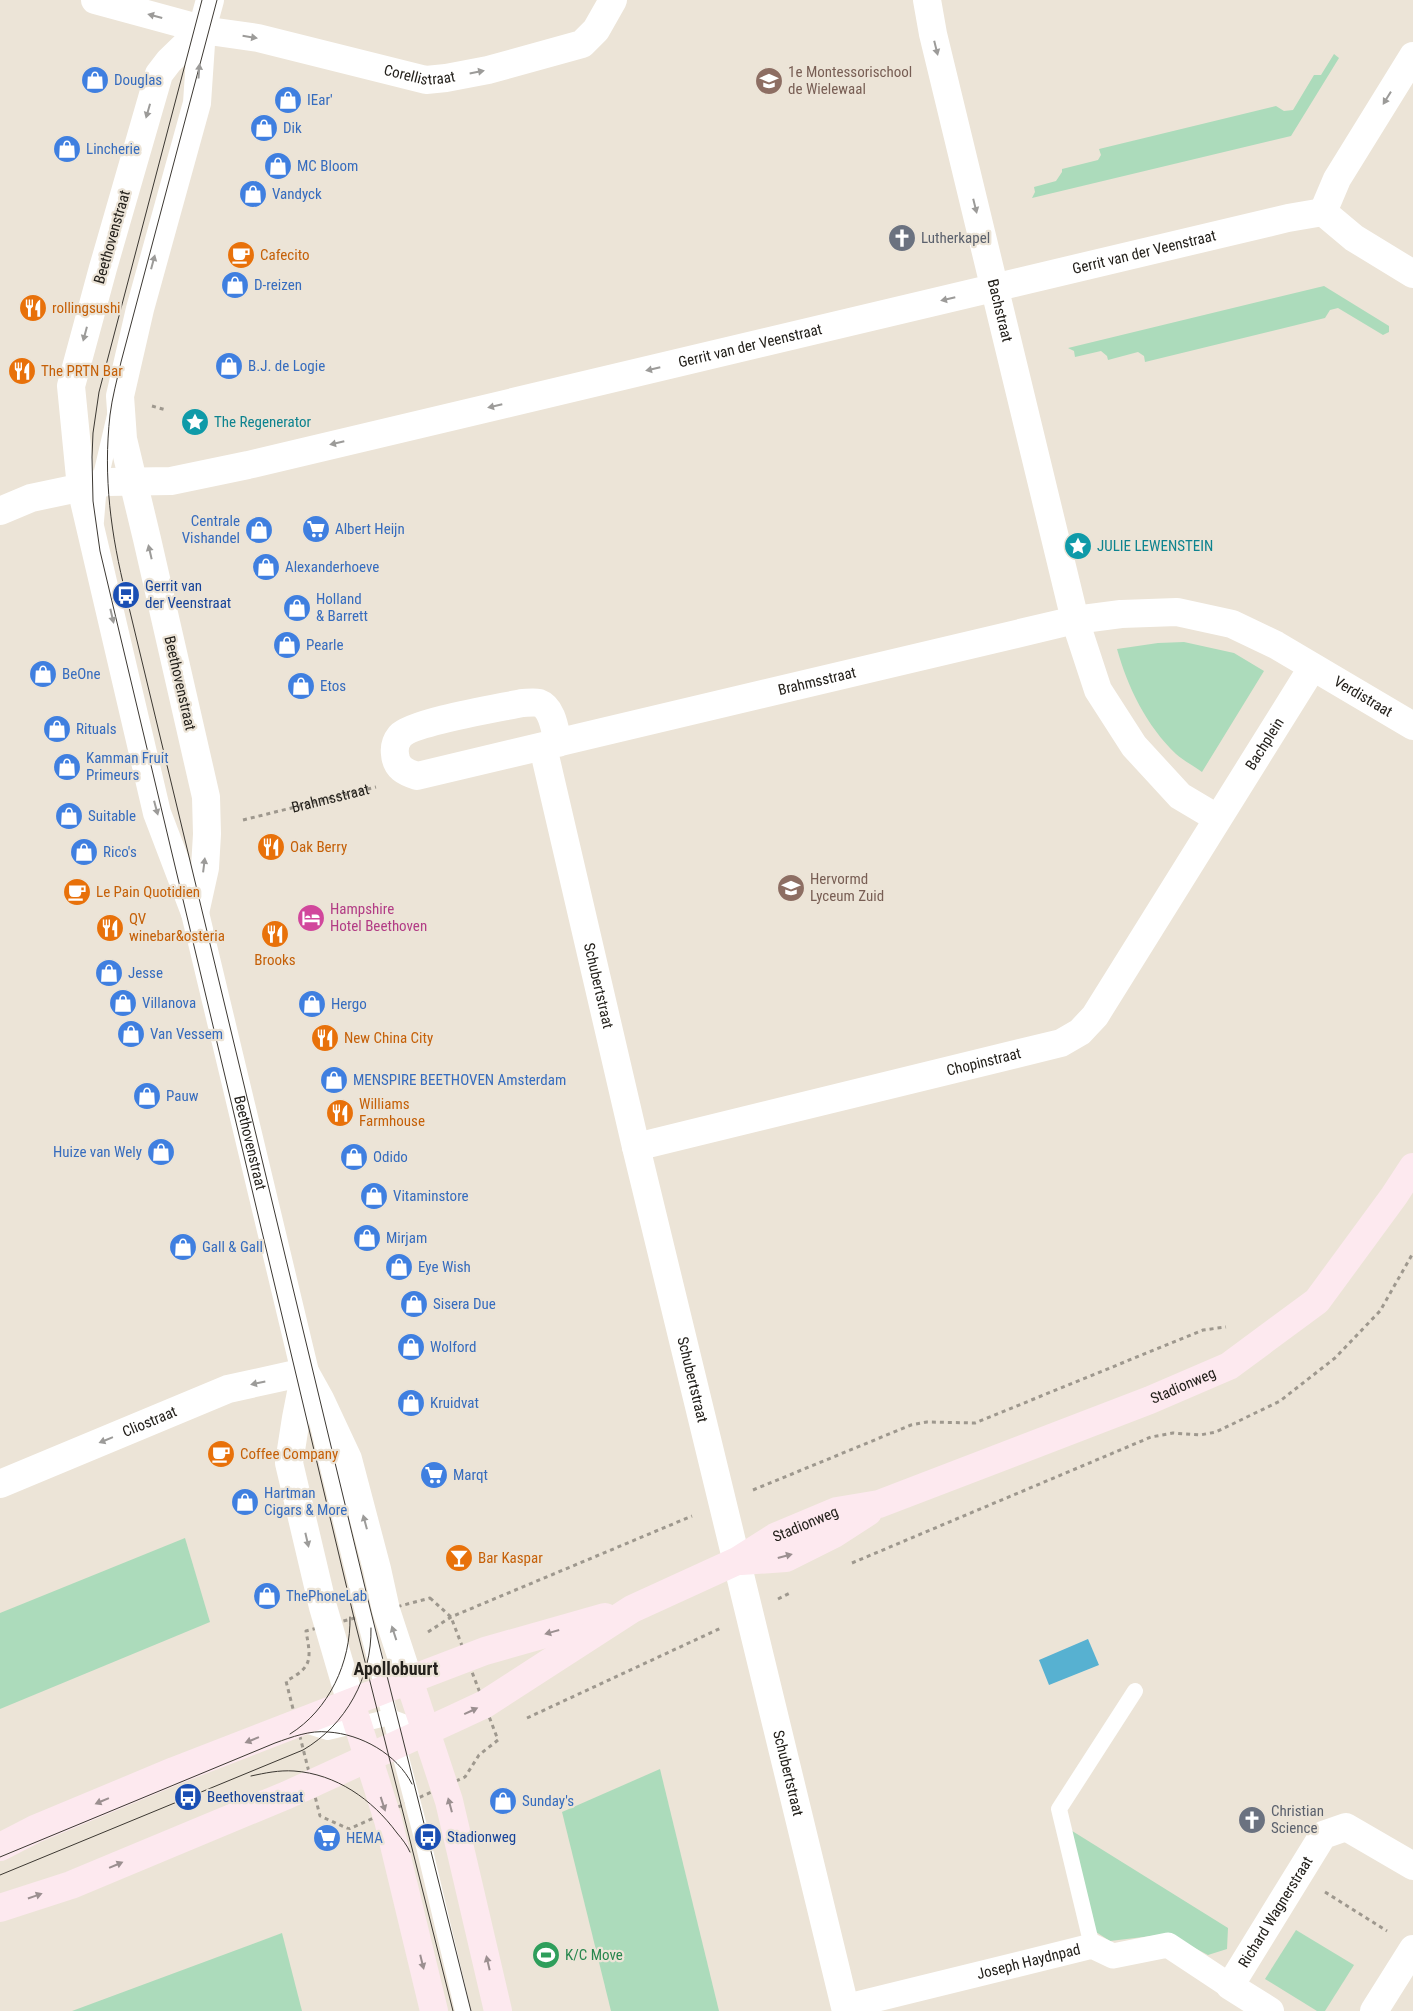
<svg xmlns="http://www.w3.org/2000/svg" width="1413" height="2011" font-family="'Roboto Condensed',sans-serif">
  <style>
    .green { fill: #acdbbb }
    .water { fill: #57b1d1 }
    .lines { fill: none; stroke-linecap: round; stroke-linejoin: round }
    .path { stroke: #9e988e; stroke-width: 3; stroke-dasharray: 4 4; stroke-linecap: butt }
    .service { stroke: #fff; stroke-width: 16 }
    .pedestrian { stroke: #fff; stroke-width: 25 }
    .minor { stroke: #fff; stroke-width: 28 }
    .tertiary { stroke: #fff; stroke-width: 28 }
    .secondary { stroke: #fde9ef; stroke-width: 28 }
    .tram { stroke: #3c3832; stroke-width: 1 }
    .oneway { fill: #9c9b99 }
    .oneway2 { fill: #9b8f90 }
    .labels { text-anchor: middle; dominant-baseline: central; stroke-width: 4.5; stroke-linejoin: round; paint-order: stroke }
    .street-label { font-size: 15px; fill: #24211c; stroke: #ece4d7 }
    .education-label { font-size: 15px; fill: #785e54; stroke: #ece4d7; text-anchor: start }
    .shop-label { font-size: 15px; fill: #366cbe; stroke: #ece4d7; text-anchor: start }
    .worship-label { font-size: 15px; fill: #5b616d; stroke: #ece4d7; text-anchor: start }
    .food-label { font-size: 15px; fill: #c56008; stroke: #ece4d7; text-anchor: start }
    .culture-label { font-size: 15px; fill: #0d838f; stroke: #ece4d7; text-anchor: start }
    .transit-label { font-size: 15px; fill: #164399; stroke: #ece4d7; text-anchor: start }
    .hotel-label { font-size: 15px; fill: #b23c85; stroke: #ece4d7; text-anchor: start }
    .leisure-label { font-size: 15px; fill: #27864d; stroke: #ece4d7; text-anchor: start }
    .quarter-label { font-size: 18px; font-weight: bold; fill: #24211c; stroke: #ece4d7 }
  </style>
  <rect width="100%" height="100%" fill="#ece4d7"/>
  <!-- green -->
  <g class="green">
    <polygon points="1334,54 1339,58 1291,136 1032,198 1035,192 1034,187 1056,181 1062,172 1062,169 1098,160 1101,155 1099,149 1276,106 1284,111 1293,110 1314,75 1321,75"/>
    <polygon points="1324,286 1389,326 1389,332 1383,335 1338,308 1330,310 1325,318 1145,362 1144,356 1138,352 1108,360 1107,356 1101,351 1075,357 1074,351 1068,348"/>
    <path d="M 1184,642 L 1234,653 L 1264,671 L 1202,772 C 1194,766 1184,761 1176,754 C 1146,725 1128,688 1117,649 L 1158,643 Z"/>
    <polygon points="185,1538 210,1622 0,1709 0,1613"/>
    <polygon points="660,1769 719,2011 611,2011 562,1812"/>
    <polygon points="1069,1829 1228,1928 1227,1949 1208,1955 1168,1934 1110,1941 1096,1932"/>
    <polygon points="1296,1930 1354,1965 1325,2011 1317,2011 1265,1979"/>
    <polygon points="282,1933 302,2011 72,2011"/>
  </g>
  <!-- water -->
  <polygon class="water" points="1088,1639 1099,1665 1049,1685 1039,1660"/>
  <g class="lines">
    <!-- path -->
    <g class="path">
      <polyline points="152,406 166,410"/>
      <path id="s1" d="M 243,820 L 376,787"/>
      <polyline points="753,1490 911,1425 927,1422 975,1423 1203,1330 1226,1327"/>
      <polyline points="852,1563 1151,1437 1173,1433 1200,1435 1216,1432 1280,1401 1335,1358 1380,1311 1413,1253"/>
      <path d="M 430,1598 L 451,1617 L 498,1740 L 479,1755 L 465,1777 L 349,1829 L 320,1816 L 286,1681 C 313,1667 311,1659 306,1631 Z"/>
      <polyline points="778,1599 792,1592"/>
      <polyline points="428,1632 451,1617 692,1516"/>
      <polyline points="527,1718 721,1628"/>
      <polyline points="1325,1892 1387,1931"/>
    </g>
    <!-- service -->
    <g class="service">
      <polyline points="96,521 99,484 115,415"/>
      <polyline points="314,1409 364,1616 422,1838 463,2011"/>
      <polyline points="299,1723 328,1732 390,1717 427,1731"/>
      <polyline points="1092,1946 1059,1809 1135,1691"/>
    </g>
    <!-- pedestrian -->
    <path class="pedestrian" id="s2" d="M 845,2007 L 1092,1946 L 1113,1956 L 1168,1945 L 1230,1986"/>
    <!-- minor -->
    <g class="minor">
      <path id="s3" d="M 95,0 L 209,31 L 258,38 L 426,80 L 446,78 L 488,70 L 582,44 L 596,30 L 613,0"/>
      <path id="s4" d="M 927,0 L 933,34 L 1075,620 L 1098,690 L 1134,746 L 1180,796 L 1217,818"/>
      <polyline points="1323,212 1337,179 1413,56"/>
      <polyline points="1323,212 1354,238 1413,274"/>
      <path id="s5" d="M 0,511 L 31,498 L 107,482 L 171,481 L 248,465 L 1288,218 L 1323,212"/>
      <path id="s6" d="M 558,743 C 555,731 553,708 539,703 C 534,702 526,703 522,703 C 499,708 413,722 400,736 C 396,741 394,747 395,754 C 396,768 405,772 417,776 L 1075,620 L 1121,614 L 1177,612 L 1232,624 L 1276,645 L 1413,726"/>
      <path id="s7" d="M 543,747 L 636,1147 L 846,2011"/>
      <path id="s8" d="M 636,1147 L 1061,1043 L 1080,1032 L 1095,1016 L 1312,668"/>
      <path id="s9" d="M 0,1484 L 228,1389 L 305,1372"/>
      <path id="s10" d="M 1270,2011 L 1230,1986 L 1323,1835 L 1346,1827 L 1413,1866"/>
      <polyline points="1374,2011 1413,1949"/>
    </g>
    <!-- tertiary -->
    <g class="tertiary">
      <path id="s11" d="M 202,29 L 169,61 L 159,74 L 103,268 L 71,386 L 81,488 L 157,813 L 195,913 L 305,1372 L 320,1399 L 348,1459 L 377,1569 L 386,1610 L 409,1680"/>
      <polyline points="195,913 205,868 207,834 206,797 147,539 123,439 120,396 140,309 197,103 202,29 210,0"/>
      <polyline points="305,1372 296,1418 289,1463 323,1607 351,1703"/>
    </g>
    <!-- secondary -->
    <g class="secondary">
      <polyline points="741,1561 786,1558 834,1534 868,1512"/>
      <polyline points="409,1680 449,1801 498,2011"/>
      <polyline points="351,1703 388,1820 434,2011"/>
      <polyline points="0,1847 35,1829 174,1771 409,1680 485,1651 605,1617"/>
      <path id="s12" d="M 0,1908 L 71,1885 L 287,1795 L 455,1718 L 485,1704 L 632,1609 L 737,1561 L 775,1537 L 837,1511 L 879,1504 L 1150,1400 L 1229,1366 L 1317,1301 L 1394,1196 L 1413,1167"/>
    </g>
    <!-- tram -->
    <g class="tram">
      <polyline points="202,0 99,392 93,433 92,457 93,501 100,551 354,1618 453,2011"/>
      <path d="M 217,0 L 121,362 C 117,380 112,398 110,415 C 103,477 111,535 126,595 L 370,1608 L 471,2011"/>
      <path d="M 290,1734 C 329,1710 351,1662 350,1617"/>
      <path d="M 251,1776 C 265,1773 279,1770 294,1771 C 336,1774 372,1799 397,1833 C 402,1839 407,1845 410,1852"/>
      <path d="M 0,1857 L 275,1743 C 292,1737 310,1730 328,1732 C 361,1734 397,1754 412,1784"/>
      <path d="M 0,1875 L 303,1750 C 346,1725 372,1677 371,1628"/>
    </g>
  </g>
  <!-- one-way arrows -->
  <defs><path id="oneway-solid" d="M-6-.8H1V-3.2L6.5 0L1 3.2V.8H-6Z" transform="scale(1.25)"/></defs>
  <g class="oneway">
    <use href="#oneway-solid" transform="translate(155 16) rotate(-165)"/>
    <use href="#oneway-solid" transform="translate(250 37) rotate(9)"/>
    <use href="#oneway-solid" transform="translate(936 48) rotate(76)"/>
    <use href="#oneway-solid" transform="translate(199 71) rotate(-86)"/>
    <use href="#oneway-solid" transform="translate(477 72) rotate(-11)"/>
    <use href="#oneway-solid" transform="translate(1387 98) rotate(122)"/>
    <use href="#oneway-solid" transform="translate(148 111) rotate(106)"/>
    <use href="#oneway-solid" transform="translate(975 206) rotate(76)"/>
    <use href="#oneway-solid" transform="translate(153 262) rotate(-75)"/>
    <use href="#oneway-solid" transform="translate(948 299) rotate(167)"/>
    <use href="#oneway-solid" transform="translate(85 334) rotate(105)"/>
    <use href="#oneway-solid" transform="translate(653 369) rotate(167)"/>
    <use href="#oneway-solid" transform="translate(495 406) rotate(167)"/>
    <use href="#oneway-solid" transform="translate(337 443) rotate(167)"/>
    <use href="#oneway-solid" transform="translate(150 552) rotate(-103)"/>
    <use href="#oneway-solid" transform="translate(112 616) rotate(77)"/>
    <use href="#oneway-solid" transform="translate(156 808) rotate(75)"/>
    <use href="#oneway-solid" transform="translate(204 865) rotate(-83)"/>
    <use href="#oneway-solid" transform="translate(258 1383) rotate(168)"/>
    <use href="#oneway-solid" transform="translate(106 1440) rotate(158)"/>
    <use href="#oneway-solid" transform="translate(365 1522) rotate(-105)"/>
    <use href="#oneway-solid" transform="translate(307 1540) rotate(77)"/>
    <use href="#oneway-solid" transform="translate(394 1633) rotate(-108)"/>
  </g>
  <g class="oneway2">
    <use href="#oneway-solid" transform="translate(785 1556) rotate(-15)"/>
    <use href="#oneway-solid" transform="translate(552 1632) rotate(164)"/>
    <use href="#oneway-solid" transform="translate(471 1711) rotate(-25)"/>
    <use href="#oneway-solid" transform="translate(252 1740) rotate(158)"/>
    <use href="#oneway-solid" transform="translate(102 1801) rotate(157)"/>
    <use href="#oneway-solid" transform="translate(383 1804) rotate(72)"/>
    <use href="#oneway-solid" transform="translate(450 1805) rotate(-105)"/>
    <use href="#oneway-solid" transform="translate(116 1865) rotate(-23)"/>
    <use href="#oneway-solid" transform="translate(35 1896) rotate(-19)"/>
    <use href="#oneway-solid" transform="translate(422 1962) rotate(76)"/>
    <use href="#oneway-solid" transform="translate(488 1963) rotate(-103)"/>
  </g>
  <!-- icons -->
  <defs>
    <g id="shop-disc" transform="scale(1.4375)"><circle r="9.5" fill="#3f7fe0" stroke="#ece4d7"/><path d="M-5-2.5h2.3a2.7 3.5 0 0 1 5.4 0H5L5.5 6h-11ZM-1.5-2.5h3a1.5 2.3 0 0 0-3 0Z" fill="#fff"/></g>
    <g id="school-disc" transform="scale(1.4375)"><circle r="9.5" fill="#8d6e63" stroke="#ece4d7"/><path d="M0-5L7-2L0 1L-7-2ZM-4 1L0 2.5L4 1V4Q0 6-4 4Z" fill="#fff"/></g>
    <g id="church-disc" transform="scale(1.4375)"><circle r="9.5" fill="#6b7280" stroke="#ece4d7"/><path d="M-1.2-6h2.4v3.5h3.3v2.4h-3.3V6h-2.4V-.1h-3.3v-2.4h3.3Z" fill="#fff"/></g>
    <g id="cafe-disc" transform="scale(1.4375)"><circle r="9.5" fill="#e8710a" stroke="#ece4d7"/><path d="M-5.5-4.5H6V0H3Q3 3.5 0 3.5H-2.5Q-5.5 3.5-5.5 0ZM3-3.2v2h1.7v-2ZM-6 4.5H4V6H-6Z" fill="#fff"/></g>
    <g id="restaurant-disc" transform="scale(1.4375)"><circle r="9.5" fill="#e8710a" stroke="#ece4d7"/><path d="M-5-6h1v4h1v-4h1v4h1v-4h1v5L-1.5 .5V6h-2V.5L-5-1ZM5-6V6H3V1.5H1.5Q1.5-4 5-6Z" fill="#fff"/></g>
    <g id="sight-disc" transform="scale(1.4375)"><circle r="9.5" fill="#0f9aa8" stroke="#ece4d7"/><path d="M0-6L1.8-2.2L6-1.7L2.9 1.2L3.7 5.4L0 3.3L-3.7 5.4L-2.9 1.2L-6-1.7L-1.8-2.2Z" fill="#fff"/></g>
    <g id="supermarket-disc" transform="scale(1.4375)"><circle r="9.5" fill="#3f7fe0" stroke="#ece4d7"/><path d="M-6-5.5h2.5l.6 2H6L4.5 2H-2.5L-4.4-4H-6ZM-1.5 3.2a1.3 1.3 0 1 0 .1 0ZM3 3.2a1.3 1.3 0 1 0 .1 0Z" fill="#fff"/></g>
    <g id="bus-disc" transform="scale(1.4375)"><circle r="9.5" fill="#1a4fb4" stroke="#ece4d7"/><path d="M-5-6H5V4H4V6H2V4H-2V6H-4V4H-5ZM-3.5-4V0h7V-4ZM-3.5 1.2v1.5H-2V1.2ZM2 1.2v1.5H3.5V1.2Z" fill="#fff"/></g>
    <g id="hotel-disc" transform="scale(1.4375)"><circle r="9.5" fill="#d1479c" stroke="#ece4d7"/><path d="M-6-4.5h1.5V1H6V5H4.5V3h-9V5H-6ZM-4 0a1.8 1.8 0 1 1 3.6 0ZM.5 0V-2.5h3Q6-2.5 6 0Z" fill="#fff"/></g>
    <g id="bar-disc" transform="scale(1.4375)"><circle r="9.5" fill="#e8710a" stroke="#ece4d7"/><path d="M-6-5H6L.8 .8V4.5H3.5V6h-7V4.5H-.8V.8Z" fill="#fff"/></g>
    <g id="stadium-disc" transform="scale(1.4375)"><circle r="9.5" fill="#2e9e5b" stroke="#ece4d7"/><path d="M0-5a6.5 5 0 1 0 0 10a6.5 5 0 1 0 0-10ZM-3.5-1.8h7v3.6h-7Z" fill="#fff"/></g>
  </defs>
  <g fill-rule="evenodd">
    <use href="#shop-disc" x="95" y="80"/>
    <use href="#school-disc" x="769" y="81"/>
    <use href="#shop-disc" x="288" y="100"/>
    <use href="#shop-disc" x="264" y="128"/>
    <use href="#shop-disc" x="67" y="149"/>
    <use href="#shop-disc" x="278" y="166"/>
    <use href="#shop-disc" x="253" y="194"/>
    <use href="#church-disc" x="902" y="238"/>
    <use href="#cafe-disc" x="241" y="255"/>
    <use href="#shop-disc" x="235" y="285"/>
    <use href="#restaurant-disc" x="33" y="308"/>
    <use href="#shop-disc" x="229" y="366"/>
    <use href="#restaurant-disc" x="22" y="371"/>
    <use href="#sight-disc" x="195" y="422"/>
    <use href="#supermarket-disc" x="316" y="529"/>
    <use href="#shop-disc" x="259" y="530"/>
    <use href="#sight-disc" x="1078" y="546"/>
    <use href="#shop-disc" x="266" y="567"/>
    <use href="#bus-disc" x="126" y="595"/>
    <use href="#shop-disc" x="297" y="608"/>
    <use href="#shop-disc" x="287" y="645"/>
    <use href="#shop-disc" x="43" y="674"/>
    <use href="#shop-disc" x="301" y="686"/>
    <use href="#shop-disc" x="57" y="729"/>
    <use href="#shop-disc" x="67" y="767"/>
    <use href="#shop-disc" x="69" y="816"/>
    <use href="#restaurant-disc" x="271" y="847"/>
    <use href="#shop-disc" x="84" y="852"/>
    <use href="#school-disc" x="791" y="888"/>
    <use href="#cafe-disc" x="77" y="892"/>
    <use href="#hotel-disc" x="311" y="918"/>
    <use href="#restaurant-disc" x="110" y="928"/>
    <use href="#restaurant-disc" x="275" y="934"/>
    <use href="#shop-disc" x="109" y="973"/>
    <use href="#shop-disc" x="123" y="1003"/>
    <use href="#shop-disc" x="312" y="1004"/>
    <use href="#shop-disc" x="131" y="1034"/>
    <use href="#restaurant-disc" x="325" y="1038"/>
    <use href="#shop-disc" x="334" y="1080"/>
    <use href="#shop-disc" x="147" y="1096"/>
    <use href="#restaurant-disc" x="340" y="1113"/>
    <use href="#shop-disc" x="161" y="1152"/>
    <use href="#shop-disc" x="354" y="1157"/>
    <use href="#shop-disc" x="374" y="1196"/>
    <use href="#shop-disc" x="367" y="1238"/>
    <use href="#shop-disc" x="183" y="1247"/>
    <use href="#shop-disc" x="399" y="1267"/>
    <use href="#shop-disc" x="414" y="1304"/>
    <use href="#shop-disc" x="411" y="1347"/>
    <use href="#shop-disc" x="411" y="1403"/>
    <use href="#cafe-disc" x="221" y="1454"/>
    <use href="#supermarket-disc" x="434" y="1475"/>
    <use href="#shop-disc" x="245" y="1502"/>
    <use href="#bar-disc" x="459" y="1558"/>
    <use href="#shop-disc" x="267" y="1596"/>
    <use href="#bus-disc" x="188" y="1797"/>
    <use href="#shop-disc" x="503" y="1801"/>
    <use href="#church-disc" x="1252" y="1820"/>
    <use href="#bus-disc" x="428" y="1837"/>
    <use href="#supermarket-disc" x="327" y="1838"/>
    <use href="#stadium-disc" x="546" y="1955"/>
  </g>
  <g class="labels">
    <!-- street labels -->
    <g class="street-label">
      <text stroke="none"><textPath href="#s3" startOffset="334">Corellistraat</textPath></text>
      <text transform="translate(112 237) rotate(-74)">Beethovenstraat</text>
      <text stroke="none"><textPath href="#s5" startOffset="1175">Gerrit van der Veenstraat</textPath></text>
      <text stroke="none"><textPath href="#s4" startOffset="319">Bachstraat</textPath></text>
      <text stroke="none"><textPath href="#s5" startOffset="770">Gerrit van der Veenstraat</textPath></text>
      <text stroke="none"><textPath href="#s6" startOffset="654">Brahmsstraat</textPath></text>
      <text transform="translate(180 683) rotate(77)">Beethovenstraat</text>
      <text stroke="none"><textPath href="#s6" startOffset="1228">Verdistraat</textPath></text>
      <text stroke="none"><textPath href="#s8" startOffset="802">Bachplein</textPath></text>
      <text stroke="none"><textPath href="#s1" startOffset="90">Brahmsstraat</textPath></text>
      <text stroke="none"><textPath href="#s7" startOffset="245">Schubertstraat</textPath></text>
      <text stroke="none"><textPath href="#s8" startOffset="358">Chopinstraat</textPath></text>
      <text stroke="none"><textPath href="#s11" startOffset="1166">Beethovenstraat</textPath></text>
      <text stroke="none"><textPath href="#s7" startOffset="650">Schubertstraat</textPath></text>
      <text stroke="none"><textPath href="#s12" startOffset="1298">Stadionweg</textPath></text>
      <text stroke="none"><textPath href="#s9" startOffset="162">Cliostraat</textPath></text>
      <text stroke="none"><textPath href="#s12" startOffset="895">Stadionweg</textPath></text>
      <text stroke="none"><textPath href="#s7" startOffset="1055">Schubertstraat</textPath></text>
      <text stroke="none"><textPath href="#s10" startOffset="134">Richard Wagnerstraat</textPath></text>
      <text stroke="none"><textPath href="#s2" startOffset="189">Joseph Haydnpad</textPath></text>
    </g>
    <!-- education labels -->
    <g class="education-label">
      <text x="788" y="72">1e Montessorischool<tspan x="788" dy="17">de Wielewaal</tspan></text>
      <text x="810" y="879">Hervormd<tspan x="810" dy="17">Lyceum Zuid</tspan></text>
    </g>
    <!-- shop labels -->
    <g class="shop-label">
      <text x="114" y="80">Douglas</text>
      <text x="307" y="100">IEar'</text>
      <text x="283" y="128">Dik</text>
      <text x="86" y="149">Lincherie</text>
      <text x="297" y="166">MC Bloom</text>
      <text x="272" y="194">Vandyck</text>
      <text x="254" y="285">D-reizen</text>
      <text x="248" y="366">B.J. de Logie</text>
      <text x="240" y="521" text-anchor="end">Centrale<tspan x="240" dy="17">Vishandel</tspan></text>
      <text x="335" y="529">Albert Heijn</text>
      <text x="285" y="567">Alexanderhoeve</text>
      <text x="316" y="599">Holland<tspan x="316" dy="17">&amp; Barrett</tspan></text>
      <text x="306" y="645">Pearle</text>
      <text x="62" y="674">BeOne</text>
      <text x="320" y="686">Etos</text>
      <text x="76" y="729">Rituals</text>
      <text x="86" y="758">Kamman Fruit<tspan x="86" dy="17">Primeurs</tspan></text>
      <text x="88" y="816">Suitable</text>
      <text x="103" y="852">Rico's</text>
      <text x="128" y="973">Jesse</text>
      <text x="142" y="1003">Villanova</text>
      <text x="331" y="1004">Hergo</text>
      <text x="150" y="1034">Van Vessem</text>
      <text x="353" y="1080">MENSPIRE BEETHOVEN Amsterdam</text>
      <text x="166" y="1096">Pauw</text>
      <text x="142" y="1152" text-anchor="end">Huize van Wely</text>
      <text x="373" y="1157">Odido</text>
      <text x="393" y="1196">Vitaminstore</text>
      <text x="386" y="1238">Mirjam</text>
      <text x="202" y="1247">Gall &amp; Gall</text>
      <text x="418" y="1267">Eye Wish</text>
      <text x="433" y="1304">Sisera Due</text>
      <text x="430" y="1347">Wolford</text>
      <text x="430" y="1403">Kruidvat</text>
      <text x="453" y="1475">Marqt</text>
      <text x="264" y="1493">Hartman<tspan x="264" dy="17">Cigars &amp; More</tspan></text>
      <text x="286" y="1596">ThePhoneLab</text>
      <text x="522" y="1801">Sunday's</text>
      <text x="346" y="1838">HEMA</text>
    </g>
    <!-- worship labels -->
    <g class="worship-label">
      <text x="921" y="238">Lutherkapel</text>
      <text x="1271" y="1811">Christian<tspan x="1271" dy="17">Science</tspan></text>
    </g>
    <!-- food labels -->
    <g class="food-label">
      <text x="260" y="255">Cafecito</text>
      <text x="52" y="308">rollingsushi</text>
      <text x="41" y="371">The PRTN Bar</text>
      <text x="290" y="847">Oak Berry</text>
      <text x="96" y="892">Le Pain Quotidien</text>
      <text x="129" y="919">QV<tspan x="129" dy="17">winebar&amp;osteria</tspan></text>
      <text x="275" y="960" text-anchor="middle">Brooks</text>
      <text x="344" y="1038">New China City</text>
      <text x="359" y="1104">Williams<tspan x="359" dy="17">Farmhouse</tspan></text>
      <text x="240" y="1454">Coffee Company</text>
      <text x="478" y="1558">Bar Kaspar</text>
    </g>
    <!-- culture labels -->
    <g class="culture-label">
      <text x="214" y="422">The Regenerator</text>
      <text x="1097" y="546">JULIE LEWENSTEIN</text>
    </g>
    <!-- transit labels -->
    <g class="transit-label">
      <text x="145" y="586">Gerrit van<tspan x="145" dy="17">der Veenstraat</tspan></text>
      <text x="207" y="1797">Beethovenstraat</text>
      <text x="447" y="1837">Stadionweg</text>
    </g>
    <!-- hotel labels -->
    <g class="hotel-label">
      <text x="330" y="909">Hampshire<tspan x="330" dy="17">Hotel Beethoven</tspan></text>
    </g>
    <!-- leisure labels -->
    <g class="leisure-label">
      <text x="565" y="1955">K/C Move</text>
    </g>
    <!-- quarter labels -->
    <g class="quarter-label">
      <text x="396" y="1668">Apollobuurt</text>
    </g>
  </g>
</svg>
